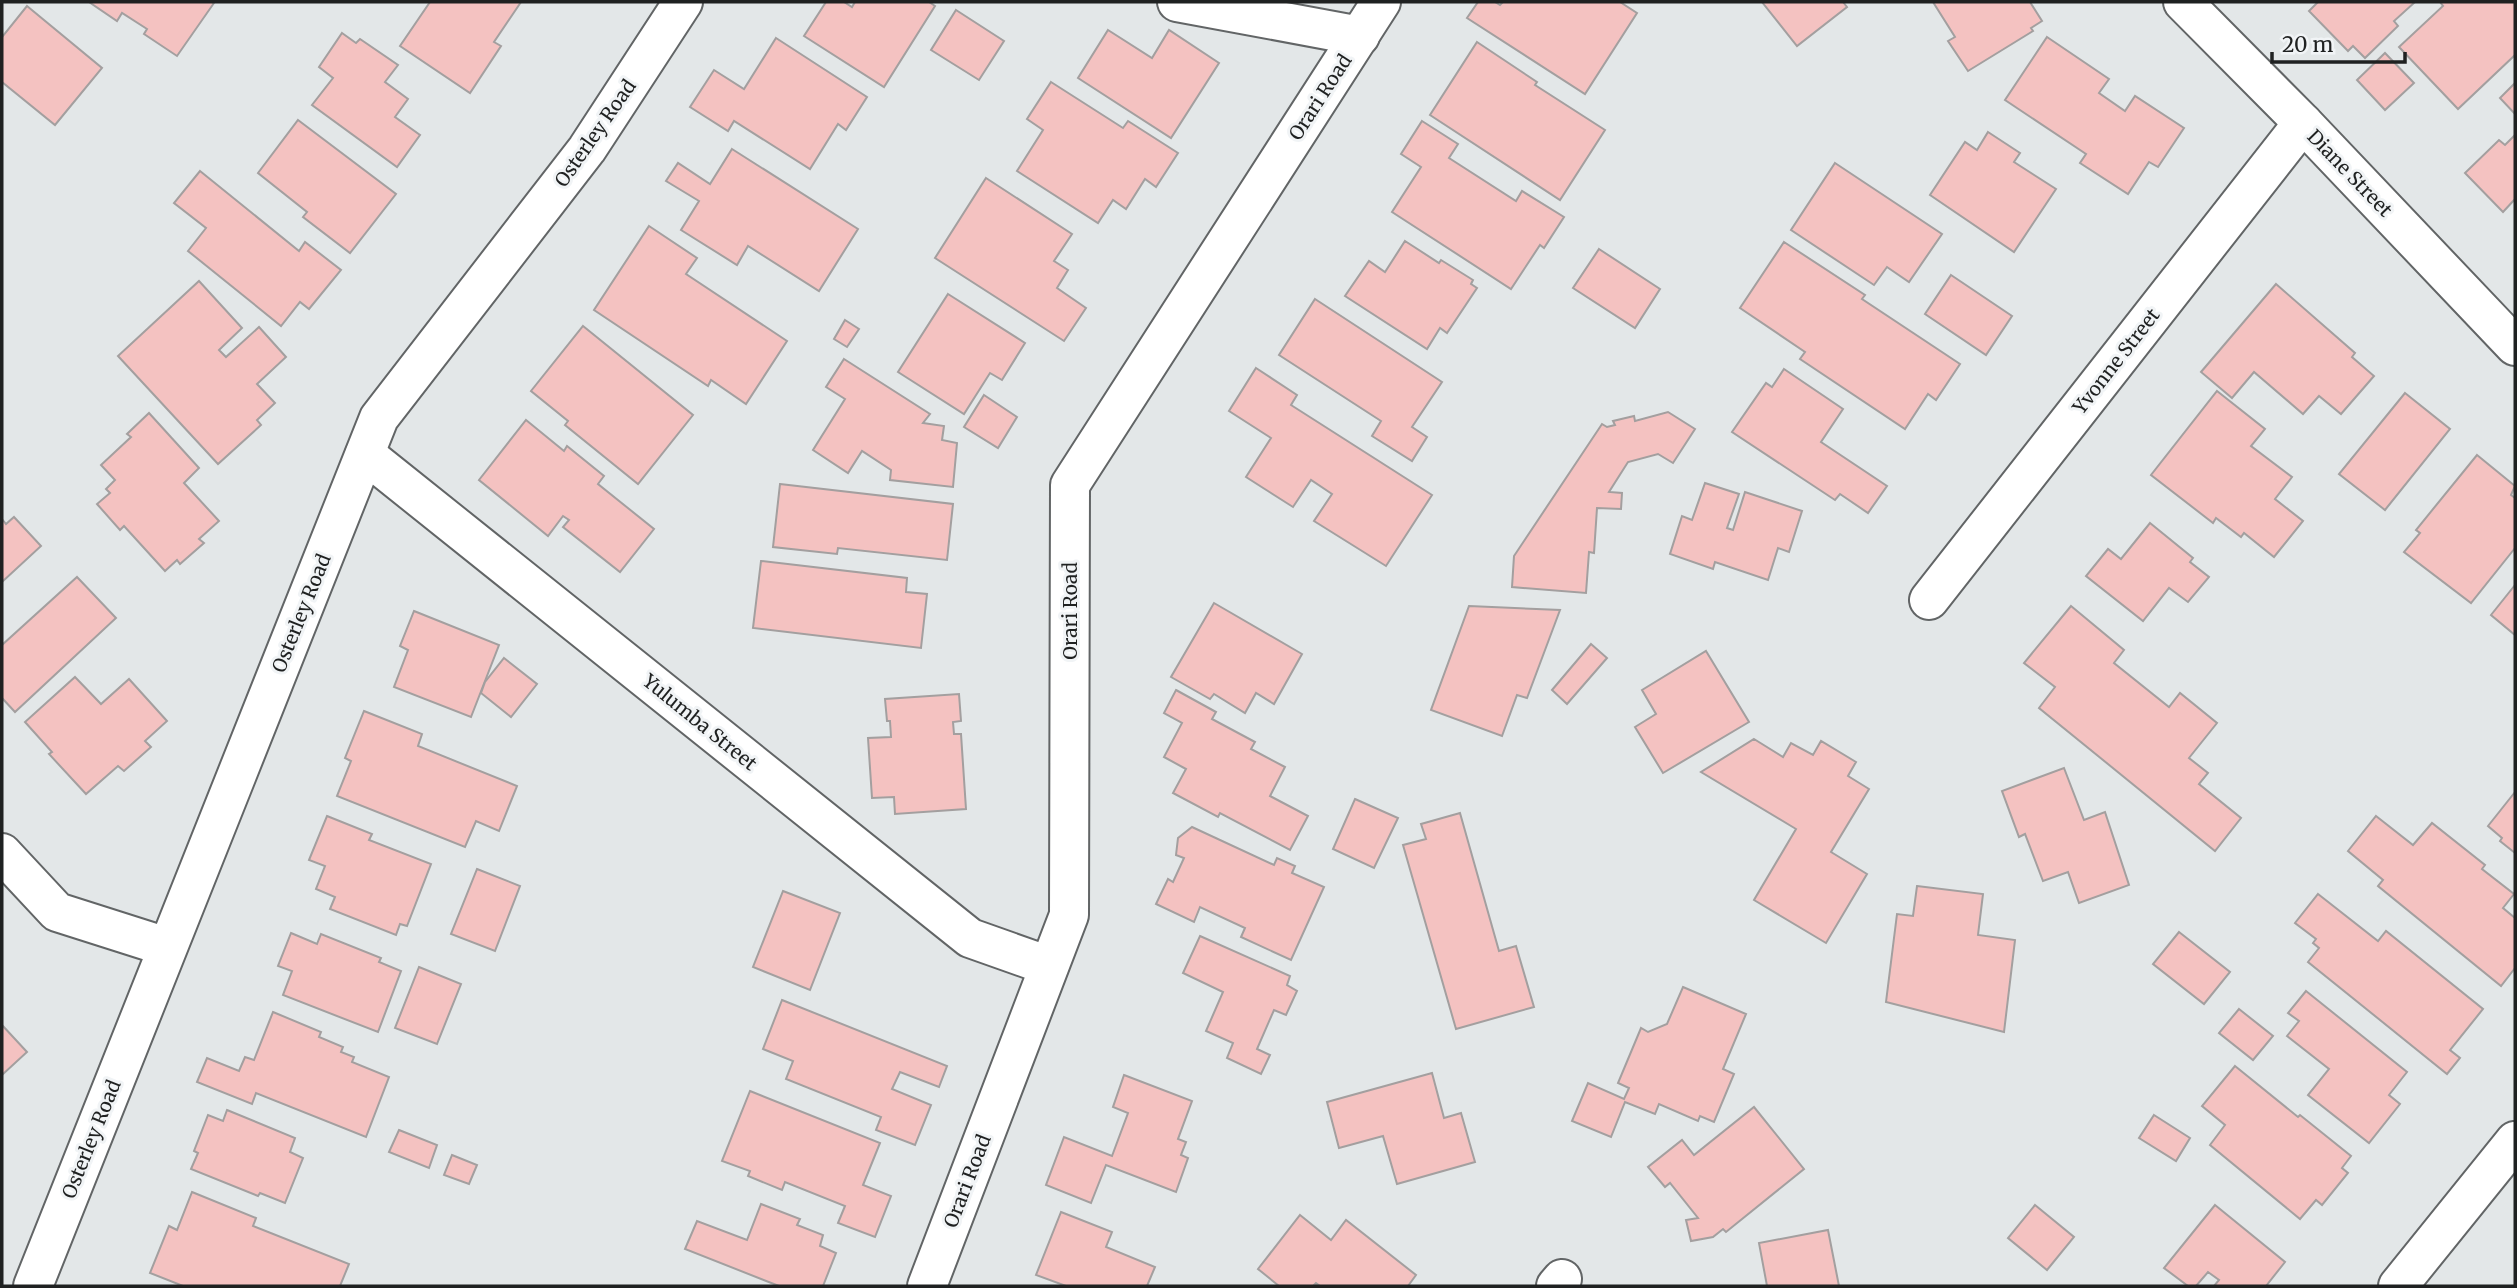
<svg xmlns="http://www.w3.org/2000/svg" width="2517" height="1288" font-family="Merriweather,serif">
  <style>
    .building { fill: #f4c2c1; stroke: #a39f9f; stroke-width: 2 }
    .lines { fill: none; stroke-linecap: round; stroke-linejoin: round }
    .minor-casing { stroke: #626566; stroke-width: 42 }
    .minor { stroke: #fff; stroke-width: 38 }
    .labels { text-anchor: middle; dominant-baseline: central; stroke-width: 6; stroke-linejoin: round; paint-order: stroke }
    .street-label { font-size: 19px; fill: #1f2121; stroke: #f1f4f6 }
  </style>
  <rect width="100%" height="100%" fill="#e3e7e8"/>
  <!-- building -->
  <g class="building">
    <polygon points="89,2 212,2 214,3 177,56 144,34 147,29 122,13 117,21"/>
    <polygon points="430,2 521,2 494,42 501,46 470,93 400,46"/>
    <polygon points="826,2 844,2 852,7 855,2 929,2 935,6 884,87 804,36"/>
    <polygon points="1478,2 1495,2 1500,5 1503,2 1620,2 1637,13 1585,94 1467,18"/>
    <polygon points="1762,2 1843,2 1847,7 1797,46"/>
    <polygon points="1933,2 2030,2 2042,21 2031,28 2033,31 1968,71 1948,41 1955,37"/>
    <polygon points="2318,2 2415,2 2394,21 2398,26 2365,58 2353,46 2348,51 2309,11"/>
    <polygon points="2440,2 2515,2 2515,55 2458,109 2399,47 2443,6"/>
    <polygon points="27,6 102,68 55,125 2,82 2,37"/>
    <polygon points="956,10 1004,41 979,80 931,50"/>
    <polygon points="1108,30 1152,58 1169,30 1219,63 1171,138 1078,78"/>
    <polygon points="342,33 356,43 360,39 398,65 385,82 408,99 395,117 420,135 397,167 312,105 333,78 319,67"/>
    <polygon points="2047,37 2109,79 2099,93 2125,111 2135,96 2184,128 2158,167 2149,162 2128,194 2080,163 2086,154 2005,100"/>
    <polygon points="776,38 867,97 846,130 838,124 810,169 734,121 728,131 690,107 714,70 744,89"/>
    <polygon points="1477,42 1537,82 1535,85 1605,130 1560,200 1430,115"/>
    <polygon points="2385,53 2414,83 2385,110 2357,80"/>
    <polygon points="1051,82 1123,128 1128,121 1178,153 1156,187 1145,179 1126,209 1113,200 1098,223 1017,171 1043,130 1027,119"/>
    <polygon points="2515,83 2515,114 2500,98"/>
    <polygon points="298,120 396,194 350,253 303,217 307,212 258,173"/>
    <polygon points="1422,121 1458,144 1449,158 1516,201 1522,191 1564,217 1544,248 1540,245 1511,289 1392,212 1421,167 1401,154"/>
    <polygon points="1988,132 2020,153 2014,162 2056,189 2014,252 1930,195 1965,142 1977,150"/>
    <polygon points="2515,135 2515,199 2503,212 2465,173 2499,140 2505,145"/>
    <polygon points="732,149 858,229 819,291 748,246 737,265 681,230 699,201 666,181 678,163 710,184"/>
    <polygon points="1835,163 1942,234 1909,282 1887,267 1874,285 1791,230"/>
    <polygon points="200,171 299,251 305,242 341,270 309,309 300,302 281,326 188,251 206,228 174,203"/>
    <polygon points="986,178 1072,234 1054,261 1068,270 1057,288 1086,308 1064,341 935,258"/>
    <polygon points="649,226 697,258 686,274 787,341 746,404 711,380 708,386 594,310"/>
    <polygon points="1405,241 1439,263 1441,260 1473,280 1471,284 1477,288 1447,333 1440,328 1427,349 1345,296 1369,261 1385,272"/>
    <polygon points="1784,242 1865,295 1862,299 1960,364 1936,400 1928,394 1905,429 1800,359 1805,352 1740,308"/>
    <polygon points="1599,249 1660,289 1635,328 1573,288"/>
    <polygon points="1951,275 2012,316 1986,355 1925,314"/>
    <polygon points="199,281 242,328 219,350 226,357 259,327 286,357 257,384 275,403 257,420 261,425 218,464 118,356"/>
    <polygon points="2276,284 2355,353 2352,357 2374,376 2341,414 2319,396 2303,414 2254,372 2232,398 2201,372"/>
    <polygon points="948,294 1025,343 1002,380 990,373 964,414 898,372"/>
    <polygon points="1315,299 1442,382 1412,427 1427,437 1412,461 1372,436 1381,421 1279,355"/>
    <polygon points="845,320 859,329 847,347 834,339"/>
    <polygon points="583,326 693,415 638,484 565,425 568,421 531,391"/>
    <polygon points="844,359 930,414 923,423 944,426 942,440 957,443 953,487 890,480 891,470 862,451 848,473 813,450 845,399 826,387"/>
    <polygon points="1256,368 1297,395 1291,405 1432,495 1386,566 1314,521 1332,494 1311,480 1293,507 1246,477 1271,438 1229,411"/>
    <polygon points="1784,369 1843,409 1821,442 1887,486 1868,513 1840,494 1835,500 1732,432 1766,383 1772,387"/>
    <polygon points="2217,391 2265,429 2251,446 2292,477 2275,499 2303,521 2274,557 2244,533 2241,537 2216,518 2213,523 2151,475"/>
    <polygon points="2405,393 2450,429 2385,510 2339,474"/>
    <polygon points="984,395 1017,417 998,448 964,427"/>
    <polygon points="1668,412 1695,429 1673,463 1658,454 1628,462 1609,492 1622,493 1621,509 1597,508 1594,553 1589,552 1586,593 1512,587 1514,556 1602,424 1607,427 1615,425 1613,421 1634,416 1635,421"/>
    <polygon points="149,413 199,468 184,483 219,521 199,539 204,543 180,564 177,560 165,571 124,526 120,530 97,504 110,493 106,489 115,480 101,465 131,437 127,434"/>
    <polygon points="526,420 564,451 567,446 604,476 598,484 654,529 620,572 563,527 569,520 563,516 548,536 479,480"/>
    <polygon points="2477,455 2515,486 2511,495 2515,498 2515,548 2471,603 2404,552 2420,533 2416,530"/>
    <polygon points="1705,483 1739,494 1727,528 1733,530 1745,492 1802,511 1789,552 1778,548 1768,580 1715,562 1713,569 1670,554 1682,516 1692,520"/>
    <polygon points="780,484 953,504 947,560 838,548 837,554 773,547"/>
    <polygon points="14,517 41,546 2,582 2,519 6,524"/>
    <polygon points="2150,523 2193,558 2190,562 2209,577 2188,602 2169,588 2143,621 2086,576 2108,549 2121,559"/>
    <polygon points="761,561 907,578 906,592 927,594 921,648 753,628"/>
    <polygon points="77,577 116,618 15,712 2,698 2,645"/>
    <polygon points="2515,585 2515,635 2491,615"/>
    <polygon points="1214,603 1302,654 1274,704 1256,693 1245,713 1214,694 1210,699 1171,677"/>
    <polygon points="1469,606 1560,610 1527,698 1517,695 1502,736 1431,710"/>
    <polygon points="2071,606 2124,650 2114,663 2169,707 2180,693 2217,723 2189,758 2208,773 2199,784 2241,818 2215,851 2039,708 2055,687 2024,663"/>
    <polygon points="414,611 499,645 471,717 394,687 408,650 400,646"/>
    <polygon points="1591,644 1607,658 1567,704 1552,690"/>
    <polygon points="1706,651 1749,722 1663,773 1635,727 1656,714 1642,690"/>
    <polygon points="504,658 537,684 511,717 481,693 485,682"/>
    <polygon points="75,677 101,704 129,679 167,721 145,741 151,747 124,771 118,766 86,794 49,754 52,752 25,722"/>
    <polygon points="1176,690 1216,712 1212,719 1255,742 1251,749 1285,767 1270,796 1308,816 1290,850 1220,813 1218,817 1173,793 1186,769 1164,757 1182,723 1164,713"/>
    <polygon points="959,694 961,721 953,722 954,734 961,734 966,809 895,814 894,797 872,798 868,738 891,737 890,721 887,721 885,699"/>
    <polygon points="364,711 422,734 418,746 517,786 499,831 476,821 465,847 337,796 351,761 345,758"/>
    <polygon points="1754,739 1783,757 1791,743 1813,755 1821,741 1856,762 1848,776 1869,789 1831,852 1867,874 1826,943 1754,900 1796,829 1701,772"/>
    <polygon points="2064,768 2084,820 2105,812 2129,885 2079,903 2068,872 2043,881 2025,834 2019,837 2002,791"/>
    <polygon points="2515,792 2515,853 2500,841 2502,838 2488,826"/>
    <polygon points="1355,799 1398,818 1374,868 1333,849"/>
    <polygon points="1460,813 1499,951 1516,946 1534,1007 1456,1029 1403,845 1426,839 1421,824"/>
    <polygon points="327,816 372,834 369,840 431,864 407,926 400,924 396,935 330,909 335,897 316,889 325,866 309,860"/>
    <polygon points="2376,816 2413,845 2432,823 2485,865 2482,869 2514,894 2503,908 2515,918 2515,968 2501,986 2378,886 2383,880 2348,851"/>
    <polygon points="1192,827 1274,865 1277,858 1295,866 1292,873 1324,887 1291,960 1241,937 1245,928 1200,907 1194,922 1156,904 1168,879 1173,882 1184,858 1176,855 1178,838"/>
    <polygon points="477,869 520,886 495,951 451,934"/>
    <polygon points="1917,886 1983,894 1978,935 2015,940 2004,1032 1886,1002 1897,914 1913,916"/>
    <polygon points="783,891 840,913 810,990 753,967"/>
    <polygon points="2318,894 2378,941 2386,931 2483,1009 2450,1050 2460,1058 2447,1074 2308,962 2319,948 2313,943 2316,939 2295,923"/>
    <polygon points="2179,932 2230,972 2204,1004 2153,964"/>
    <polygon points="291,933 317,944 321,934 381,958 379,962 401,971 378,1032 283,995 292,971 278,966"/>
    <polygon points="1200,936 1290,976 1287,985 1297,991 1286,1015 1274,1010 1257,1049 1270,1055 1261,1074 1227,1058 1233,1043 1206,1031 1223,992 1183,973"/>
    <polygon points="419,967 461,984 437,1044 395,1028"/>
    <polygon points="1683,987 1746,1014 1723,1069 1734,1074 1714,1122 1700,1116 1698,1121 1659,1104 1655,1114 1625,1102 1611,1137 1572,1121 1588,1083 1624,1099 1629,1088 1618,1083 1641,1028 1648,1032 1667,1024"/>
    <polygon points="2306,991 2407,1072 2389,1095 2400,1104 2369,1143 2308,1095 2329,1069 2287,1036 2299,1021 2288,1013"/>
    <polygon points="782,1000 947,1066 939,1087 900,1072 892,1089 931,1105 915,1145 876,1130 881,1117 786,1079 793,1061 763,1049"/>
    <polygon points="2239,1009 2273,1036 2253,1060 2219,1033"/>
    <polygon points="273,1012 321,1032 319,1037 343,1047 341,1052 354,1057 352,1062 389,1077 366,1137 256,1093 252,1104 197,1082 207,1058 239,1071 245,1057 254,1060"/>
    <polygon points="2,1025 27,1052 2,1075"/>
    <polygon points="2235,1066 2298,1117 2300,1115 2351,1156 2342,1168 2348,1173 2322,1205 2316,1200 2300,1219 2210,1145 2225,1125 2202,1106"/>
    <polygon points="1432,1073 1444,1118 1461,1113 1475,1162 1397,1184 1383,1136 1339,1148 1327,1102"/>
    <polygon points="1124,1075 1192,1101 1178,1139 1186,1142 1181,1155 1188,1158 1176,1192 1106,1165 1091,1203 1046,1185 1064,1137 1112,1156 1128,1113 1113,1107"/>
    <polygon points="750,1091 880,1143 863,1185 891,1196 875,1237 838,1223 845,1206 785,1182 782,1190 748,1176 750,1171 722,1161"/>
    <polygon points="1754,1107 1804,1169 1726,1232 1723,1229 1713,1237 1691,1241 1686,1220 1698,1218 1670,1183 1665,1187 1648,1167 1682,1140 1694,1155"/>
    <polygon points="227,1110 295,1138 290,1152 303,1158 285,1203 260,1193 258,1196 191,1169 198,1153 194,1151 208,1115 223,1121"/>
    <polygon points="2154,1115 2190,1138 2176,1161 2139,1138"/>
    <polygon points="399,1130 437,1145 429,1168 389,1152"/>
    <polygon points="452,1155 477,1165 469,1184 444,1175"/>
    <polygon points="192,1192 256,1218 253,1226 349,1264 340,1286 183,1286 150,1273 169,1226 177,1230"/>
    <polygon points="761,1204 800,1219 797,1225 823,1235 820,1246 836,1253 823,1286 779,1286 685,1249 697,1221 747,1240"/>
    <polygon points="2035,1205 2074,1237 2047,1270 2008,1238"/>
    <polygon points="2215,1205 2285,1262 2266,1286 2214,1286 2219,1280 2208,1272 2196,1286 2188,1286 2164,1268"/>
    <polygon points="1061,1212 1112,1232 1106,1247 1155,1267 1147,1286 1066,1286 1036,1275"/>
    <polygon points="1300,1215 1331,1240 1346,1220 1416,1275 1408,1286 1320,1286 1316,1283 1313,1286 1279,1286 1258,1269"/>
    <polygon points="1828,1230 1839,1286 1767,1286 1759,1243"/>
  </g>
  <g class="lines">
    <!-- minor casing -->
    <g class="minor-casing">
      <g id="minor">
        <polyline points="1177,2 1360,36"/>
        <polyline points="2183,2 2303,123 2515,346"/>
        <polyline points="365,454 970,938 1049,966"/>
        <polyline points="1929,600 2303,123"/>
        <polyline points="2,853 57,912 167,947"/>
        <polyline points="33,1286 379,418 587,149 683,2"/>
        <polyline points="927,1286 1069,915 1070,485 1381,2"/>
        <polyline points="1556,1286 1562,1279"/>
        <polyline points="2398,1286 2515,1141"/>
      </g>
    </g>
    <!-- minor -->
    <use href="#minor" class="minor"/>
  </g>
  <g class="labels">
    <!-- street labels -->
    <g class="street-label">
      <text transform="translate(1320 97) rotate(-57)">Orari Road</text>
      <text transform="translate(595 133) rotate(-55)">Osterley Road</text>
      <text transform="translate(2350 173) rotate(46)">Diane Street</text>
      <text transform="translate(2116 361) rotate(-52)">Yvonne Street</text>
      <text transform="translate(1070 611) rotate(-90)">Orari Road</text>
      <text transform="translate(301 613) rotate(-68)">Osterley Road</text>
      <text transform="translate(700 722) rotate(39)">Yulumba Street</text>
      <text transform="translate(91 1139) rotate(-68)">Osterley Road</text>
      <text transform="translate(967 1181) rotate(-69)">Orari Road</text>
    </g>
  </g>
  <!-- border -->
  <rect width="2517" height="1288" fill="none" stroke="#1f2121" stroke-width="7"/>
  <!-- scale -->
  <path d="M2272 52v10h133v-10" fill="none" stroke="#1f2121" stroke-width="3.5"/>
  <text x="2282" y="52" font-size="21" fill="#1f2121" stroke="#f1f4f6" stroke-width="5" paint-order="stroke">20 m</text>
</svg>
